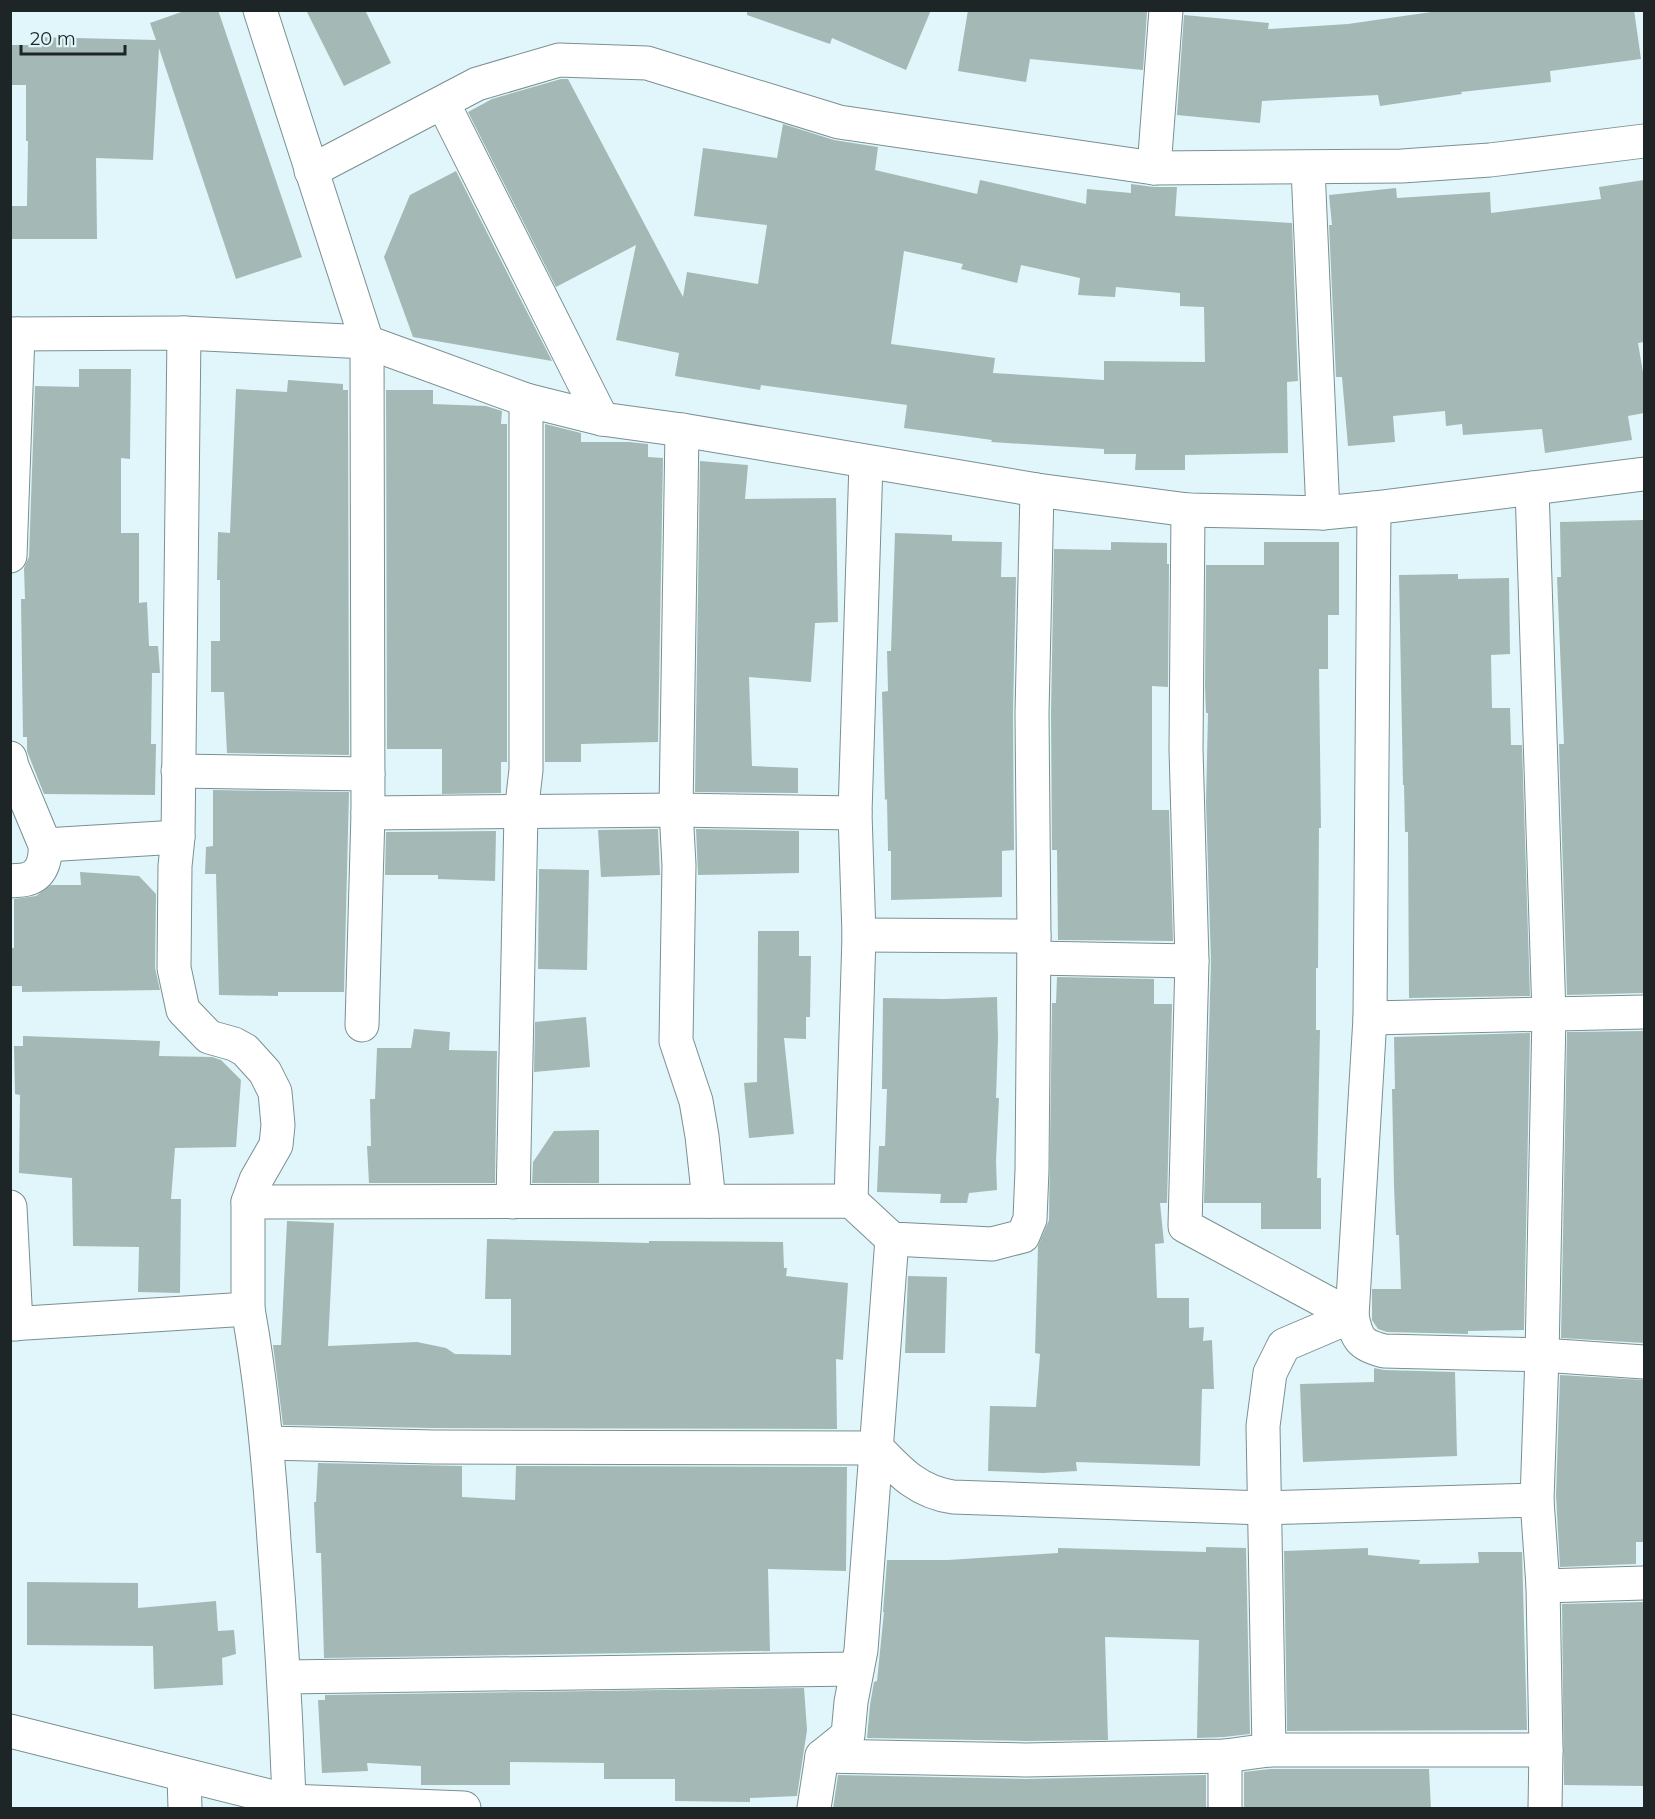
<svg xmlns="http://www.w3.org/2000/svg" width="1655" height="1819" font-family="Montserrat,sans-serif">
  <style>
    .building { fill: #a4b9b5; fill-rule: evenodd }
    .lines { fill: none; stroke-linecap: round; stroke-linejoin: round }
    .minor-casing { stroke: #7b8f92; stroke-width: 35 }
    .minor { stroke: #fff; stroke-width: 33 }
  </style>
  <rect width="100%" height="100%" fill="#e0f6fa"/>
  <!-- building -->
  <g class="building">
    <polygon points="187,10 218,10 302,257 236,279 159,48 153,160 96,158 97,239 10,239 10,206 27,206 28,141 26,141 26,85 10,85 10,45 34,45 34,37 156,40 150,23"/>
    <polygon points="306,10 365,10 391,63 344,86"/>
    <polygon points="747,10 931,10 906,70 832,38 830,44 747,15"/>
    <polygon points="968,10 1147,12 1143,70 1030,59 1026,82 958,71"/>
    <polygon points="1445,10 1634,10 1641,59 1550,71 1551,82 1461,92 1462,94 1380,106 1378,95 1262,101 1260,123 1177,115 1184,15 1269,23 1268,29 1348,24"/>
    <path d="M 561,79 L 568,79 L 683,297 L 687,272 L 758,284 L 767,225 L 694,216 L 703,148 L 777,158 L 783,124 L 834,140 L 878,147 L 875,170 L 977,194 L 980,180 L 1086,204 L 1087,189 L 1131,193 L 1131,184 L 1154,187 L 1177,187 L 1175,216 L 1292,223 L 1298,381 L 1287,382 L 1288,453 L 1185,455 L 1185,470 L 1135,470 L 1136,454 L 1104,454 L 1104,449 L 991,442 L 992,440 L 904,428 L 907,405 L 761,385 L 760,390 L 675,376 L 679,353 L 616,340 L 636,245 L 556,287 L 468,112 L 492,99 ZM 904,251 L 963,264 L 961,269 L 1017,283 L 1021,265 L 1080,278 L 1078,295 L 1115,297 L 1116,287 L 1180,293 L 1180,306 L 1204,307 L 1205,362 L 1104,361 L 1104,380 L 993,373 L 995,358 L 891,344 Z"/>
    <polygon points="456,171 523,304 552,361 413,337 384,257 410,195"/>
    <polygon points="1644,180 1644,342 1638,343 1644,378 1644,413 1628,416 1632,440 1545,453 1542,429 1463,435 1462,424 1446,426 1445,411 1393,416 1395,442 1348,446 1342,377 1336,377 1329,225 1332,225 1329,195 1396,188 1397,198 1490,192 1491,213 1601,199 1599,187"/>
    <polygon points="79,369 131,369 130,459 121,458 121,533 139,533 139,603 147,602 149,646 158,646 160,673 152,673 151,744 156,744 155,795 44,794 27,751 27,737 23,737 21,599 25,599 24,568 29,557 35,386 79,387"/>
    <polygon points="288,380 343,384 343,390 348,390 349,755 227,753 224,692 211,692 211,641 220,641 220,580 217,580 218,532 230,533 236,389 287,392"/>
    <polygon points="386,390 433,390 433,404 486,406 502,411 501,424 507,424 507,762 501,762 501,793 442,794 442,749 387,749"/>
    <polygon points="545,424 581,433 581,442 629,442 648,444 648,457 663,458 658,742 581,744 581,762 545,762"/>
    <polygon points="700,461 748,465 745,499 836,498 838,622 815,623 811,682 749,677 752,766 798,768 798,793 695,792"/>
    <polygon points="1644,520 1644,993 1567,995 1559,744 1564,744 1557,577 1561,577 1560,522"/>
    <polygon points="895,533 952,535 952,541 1002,542 1001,577 1016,577 1013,713 1014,850 1002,851 1002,897 891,900 891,851 888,851 887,799 885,800 882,692 888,691 887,651 891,651"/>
    <polygon points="1111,542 1167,543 1167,564 1169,564 1168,687 1152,686 1152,810 1169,810 1173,941 1058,940 1057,850 1052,850 1051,713 1054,549 1111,550"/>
    <polygon points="1264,542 1339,542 1339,615 1328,615 1328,669 1319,669 1321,828 1319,828 1318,968 1316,968 1316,1030 1320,1030 1317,1178 1321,1178 1321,1229 1261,1229 1261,1203 1204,1203 1211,962 1206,803 1208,713 1206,713 1205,687 1206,565 1264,565"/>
    <polygon points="1458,574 1458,579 1509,578 1510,654 1491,655 1492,708 1510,708 1511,745 1522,745 1530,996 1409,998 1408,832 1405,832 1404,785 1403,785 1399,575"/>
    <polygon points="213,790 349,792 344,992 278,992 278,996 219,995 216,874 205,874 206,847 213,846"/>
    <polygon points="658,829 660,875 601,877 598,830"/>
    <polygon points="696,829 799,831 799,873 698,875"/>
    <polygon points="496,831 495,881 438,879 438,875 385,875 386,832"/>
    <polygon points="539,869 589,870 587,970 538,969"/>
    <polygon points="80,872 139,876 156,894 155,968 160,990 22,992 22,986 12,986 12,948 14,948 14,899 36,896 51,885 81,885"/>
    <polygon points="758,931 799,931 799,956 811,956 810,1017 806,1017 806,1039 784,1038 794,1134 749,1138 744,1083 757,1082"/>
    <polygon points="1057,977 1154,979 1154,1004 1172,1004 1167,1203 1160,1203 1164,1243 1155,1244 1157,1298 1189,1298 1189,1328 1204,1327 1203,1341 1212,1340 1214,1389 1202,1389 1200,1466 1076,1462 1077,1471 1043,1473 988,1471 990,1406 1036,1407 1040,1354 1035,1353 1038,1246 1049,1220 1052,1003 1056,1003"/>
    <polygon points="997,997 998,1038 996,1098 999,1098 996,1161 997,1190 969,1193 967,1203 940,1203 941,1194 877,1192 879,1146 885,1146 887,1089 882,1089 883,998 944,999"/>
    <polygon points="586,1017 590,1067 534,1072 535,1022"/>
    <polygon points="414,1029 450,1032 449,1050 497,1051 495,1183 369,1183 367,1146 371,1146 370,1099 375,1099 377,1048 411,1048"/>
    <polygon points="1644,1031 1644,1343 1561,1338 1567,1032"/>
    <polygon points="1530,1033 1524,1330 1468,1331 1468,1334 1387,1332 1378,1329 1372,1320 1372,1289 1401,1289 1399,1235 1396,1235 1394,1185 1392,1089 1395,1089 1394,1037"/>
    <polygon points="23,1036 160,1041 159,1056 212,1057 221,1060 241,1080 236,1147 175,1148 171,1199 181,1199 180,1293 138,1292 139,1247 73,1246 72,1178 19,1173 20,1095 15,1094 14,1046 23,1046"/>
    <polygon points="599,1130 599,1183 532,1183 533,1162 554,1131"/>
    <polygon points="287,1221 334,1223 328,1346 417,1342 446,1348 455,1354 511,1355 511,1299 485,1299 487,1239 649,1243 649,1241 783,1242 784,1268 787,1268 786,1276 848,1283 843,1360 836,1359 837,1429 434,1428 283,1425 273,1345 281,1345"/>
    <polygon points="908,1276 947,1277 945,1353 905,1353"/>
    <polygon points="1374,1368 1384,1370 1455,1372 1457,1456 1303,1462 1300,1384 1374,1382"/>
    <polygon points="1560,1375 1644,1380 1644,1542 1636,1542 1636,1564 1560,1567 1556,1495"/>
    <polygon points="318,1463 462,1466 462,1497 515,1500 516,1466 847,1467 846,1571 768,1569 770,1651 324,1658 321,1553 316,1553 314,1502 316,1502"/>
    <polygon points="1206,1547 1246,1548 1250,1734 1224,1737 1197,1738 1199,1640 1105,1637 1108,1740 1026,1741 867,1738 870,1705 874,1682 877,1681 884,1612 883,1612 887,1560 948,1560 1058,1553 1058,1548 1206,1552"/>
    <polygon points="1368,1548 1368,1555 1420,1560 1419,1564 1479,1563 1478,1552 1522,1552 1527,1730 1287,1731 1284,1551"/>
    <polygon points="27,1582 138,1583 138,1608 216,1601 218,1631 234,1630 236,1654 222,1658 223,1685 154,1689 153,1646 27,1645"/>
    <polygon points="1644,1602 1644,1786 1564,1785 1562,1604"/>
    <polygon points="804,1688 807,1730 797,1796 750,1798 750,1802 675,1801 675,1779 604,1779 604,1763 510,1762 510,1785 421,1785 421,1766 367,1763 368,1771 322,1773 318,1700 325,1700 325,1695"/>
    <polygon points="1270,1769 1429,1769 1431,1809 1244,1809 1244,1772"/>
    <polygon points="838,1775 1026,1779 1206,1775 1206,1809 833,1809"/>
  </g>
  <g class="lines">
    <!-- minor casing -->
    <g class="minor-casing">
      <g id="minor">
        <polyline points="260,10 367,342 368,813 362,1025"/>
        <polyline points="443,103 602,419"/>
        <polyline points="1154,168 1166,10"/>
        <polyline points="1308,168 1323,513"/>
        <polyline points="311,171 477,84 559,60 647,63 839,122 1154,168 1402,166 1490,160 1644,141"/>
        <polyline points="184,333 178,837 175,866 174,968 183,1010 209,1037 234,1044 245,1050 265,1072 275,1092 278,1125 276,1145 256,1180 248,1202 248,1309"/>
        <polyline points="10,334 184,333 367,342 526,400 602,419 682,430 1037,490 1188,510 1323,513 1374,508 1644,474"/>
        <polyline points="682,430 676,810 679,865 676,1041 696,1101 702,1136 709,1201"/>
        <polyline points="1532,488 1549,1015 1542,1355 1537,1500 1543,1586 1546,1750 1545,1808"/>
        <path d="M 1374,508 L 1370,1018 L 1352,1316 C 1357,1339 1360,1345 1384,1351 L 1542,1355 L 1644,1362"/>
        <polyline points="1188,510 1186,749 1192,961 1185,1226 1352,1316"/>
        <polyline points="10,556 18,334"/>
        <path d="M 10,758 L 12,766 L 45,845 C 46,857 43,873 30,878 C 25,881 16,880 10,881"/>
        <polyline points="178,771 368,774"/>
        <polyline points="368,813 676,810 855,813"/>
        <polyline points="45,845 178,837"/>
        <polyline points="859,935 1034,936"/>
        <polyline points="1034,958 1192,961"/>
        <polyline points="1370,1018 1644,1012"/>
        <polyline points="851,1201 859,935 855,813 866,462"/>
        <polyline points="248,1202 851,1201 892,1239 992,1244 1023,1236 1030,1219 1032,1170 1034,936 1032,713 1037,490"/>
        <polyline points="513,1202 521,813 526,770 526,400"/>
        <polyline points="10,1207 16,1324"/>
        <path d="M 10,1324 L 248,1309 C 262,1386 269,1463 274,1541 C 281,1628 286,1714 289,1801"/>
        <path d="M 267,1443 L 434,1447 L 877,1448 C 900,1472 918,1492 953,1497 L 1264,1508 L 1537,1500"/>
        <polyline points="1543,1586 1644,1583"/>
        <polyline points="285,1677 857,1669"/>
        <polyline points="10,1731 289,1801 464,1808"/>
        <polyline points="1269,1750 1263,1426 1270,1373 1284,1345 1352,1316"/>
        <polyline points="822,1756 1026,1760 1225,1756 1269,1750 1546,1750"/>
        <polyline points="1225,1756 1225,1808"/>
        <polyline points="184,1775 185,1808"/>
        <polyline points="814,1808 822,1756 848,1735 851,1702 861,1650 892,1239"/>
      </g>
    </g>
    <!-- minor -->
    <use href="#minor" class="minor"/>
  </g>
  <!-- border -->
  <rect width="1655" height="1819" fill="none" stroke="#1d2526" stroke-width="24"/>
  <!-- scale -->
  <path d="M21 45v9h104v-9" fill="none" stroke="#1d2526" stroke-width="3"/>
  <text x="30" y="45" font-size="18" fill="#1d2526" stroke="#e0f6fa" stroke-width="4.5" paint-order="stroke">20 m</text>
</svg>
